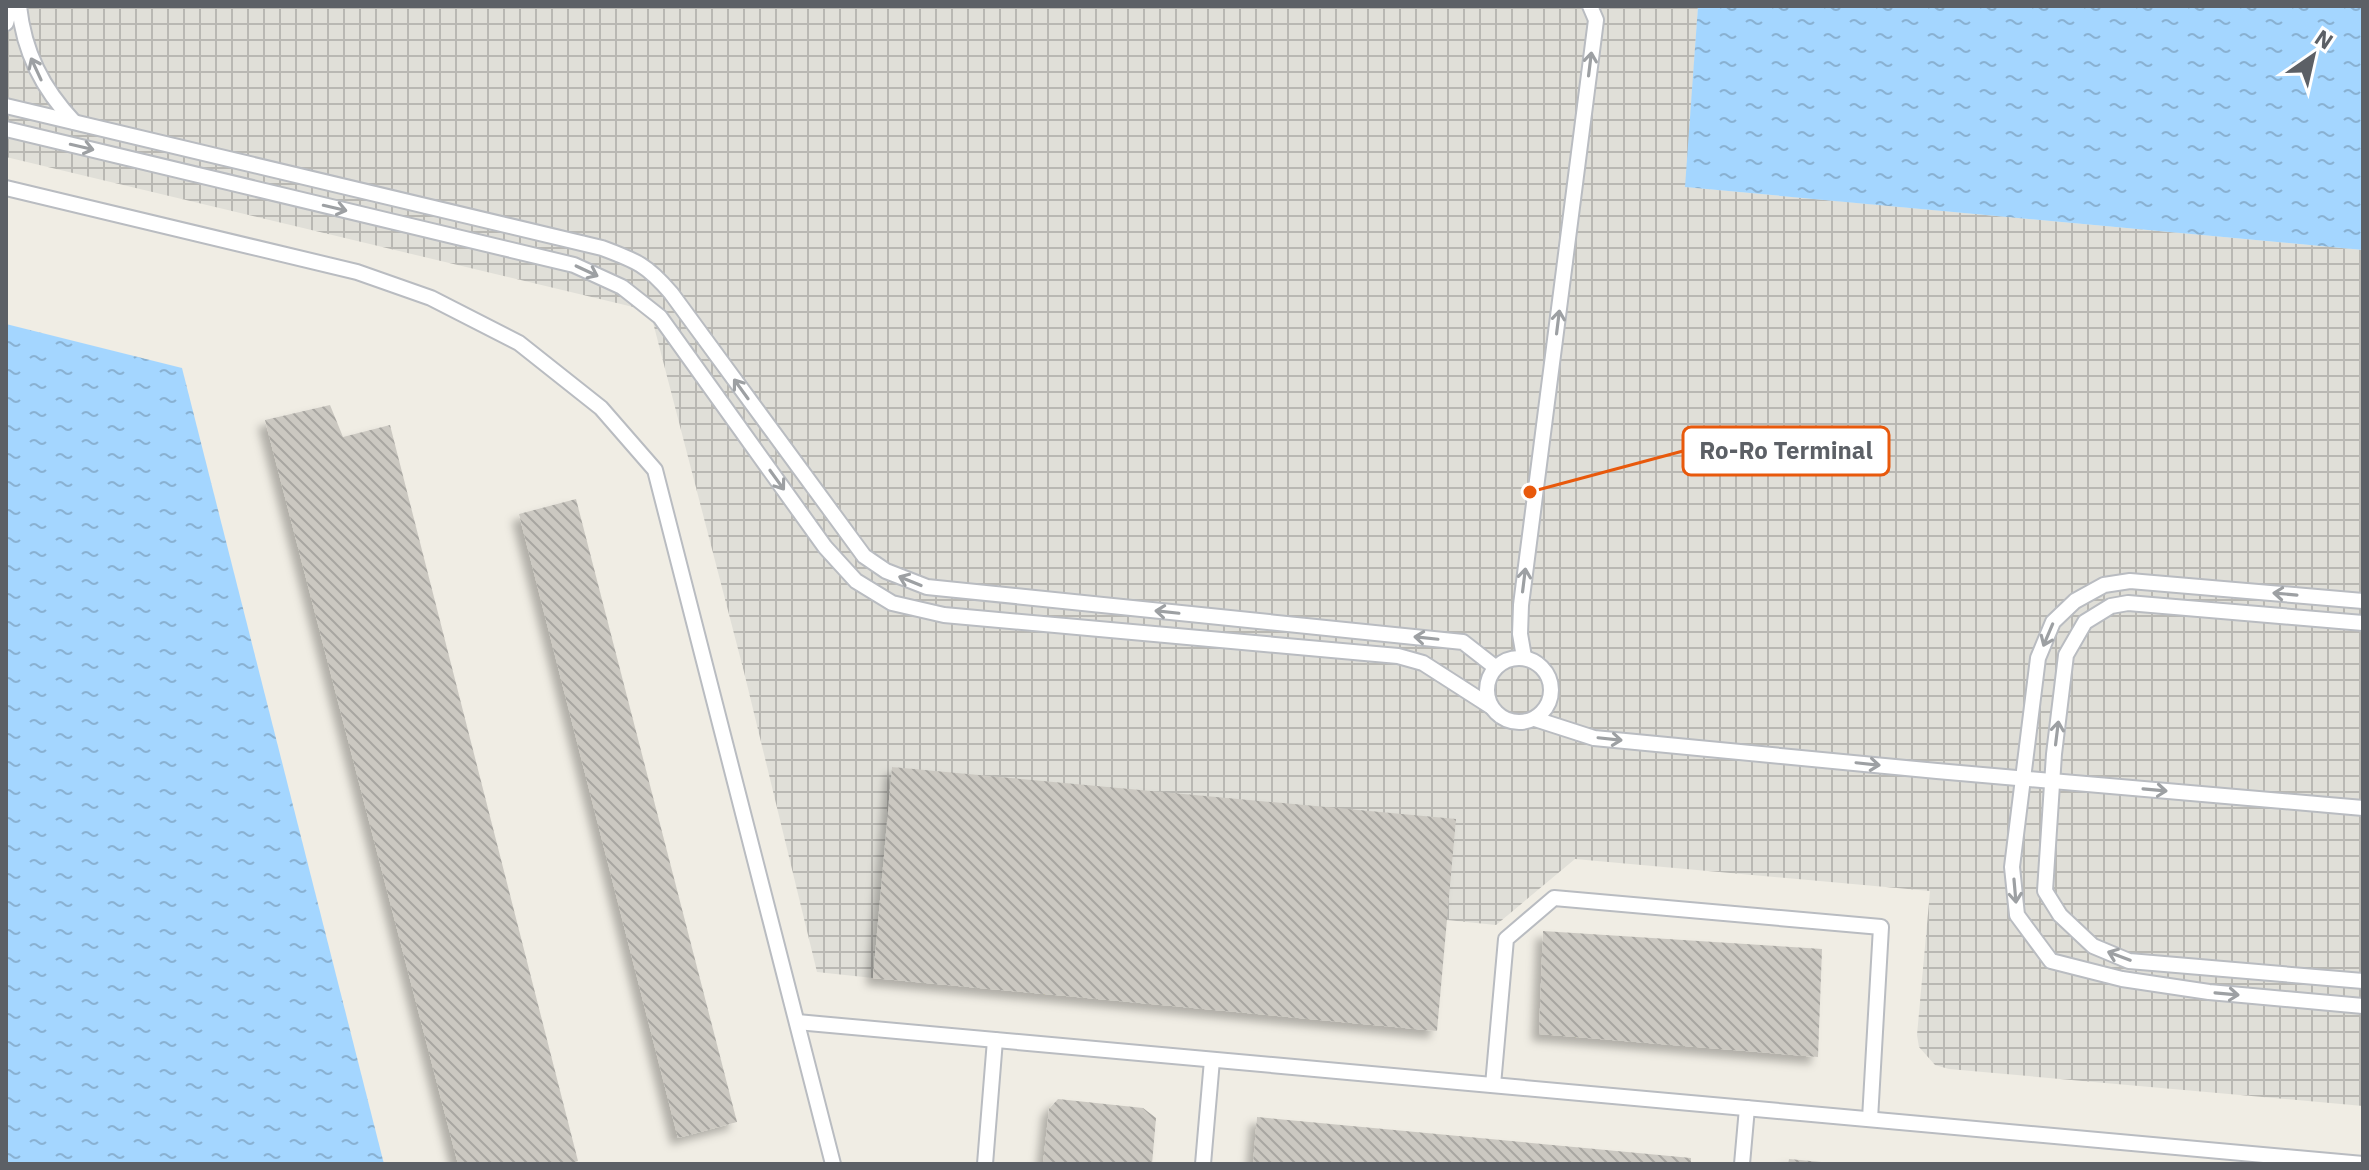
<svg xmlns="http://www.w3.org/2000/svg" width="2369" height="1170" font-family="'IBM Plex Sans',sans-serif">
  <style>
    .industrial { fill: url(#industrial-grid) }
    .water { fill: url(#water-ripples) }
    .building { fill: url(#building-back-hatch); filter: url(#shadow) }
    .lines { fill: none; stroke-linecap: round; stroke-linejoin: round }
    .lane-casing { stroke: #b9bcc1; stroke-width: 18 }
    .lane { stroke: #fff; stroke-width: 14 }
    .oneway { stroke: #9da0a3 }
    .leader { fill: none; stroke: #e8590c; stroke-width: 3 }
    .callout-dot { fill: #e8590c; stroke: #fff; stroke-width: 3 }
    .callout { fill: #fff; stroke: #e8590c; stroke-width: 3 }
    .callout-label { font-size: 24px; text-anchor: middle; font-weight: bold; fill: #5c6066 }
  </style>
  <defs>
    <pattern id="industrial-grid" width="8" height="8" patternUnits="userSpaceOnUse" patternTransform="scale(2)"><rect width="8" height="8" fill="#e0dfd8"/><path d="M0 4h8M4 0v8" fill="none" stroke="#b9b8b3"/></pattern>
    <pattern id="water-ripples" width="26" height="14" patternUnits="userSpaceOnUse" patternTransform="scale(2)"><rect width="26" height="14" fill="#a4d6ff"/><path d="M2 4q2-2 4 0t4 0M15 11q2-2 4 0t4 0" fill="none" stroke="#89b1d2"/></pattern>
    <pattern id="building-back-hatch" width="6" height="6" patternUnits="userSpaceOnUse" patternTransform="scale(2)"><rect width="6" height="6" fill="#cbc8c1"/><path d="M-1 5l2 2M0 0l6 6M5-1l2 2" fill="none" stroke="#a8a6a1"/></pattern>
    <filter id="shadow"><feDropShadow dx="-7" dy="7" stdDeviation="4" flood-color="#0004"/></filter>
  </defs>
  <rect width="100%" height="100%" fill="#f0ede4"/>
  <!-- industrial -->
  <polygon class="industrial" points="6,6 1698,6 1686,187 2363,250 2363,1106 1949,1069 1935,1065 1919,1047 1917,1035 1930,891 1575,859 1496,925 1447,920 893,767 873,978 817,972 744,672 650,311 6,157"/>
  <!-- water -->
  <g class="water">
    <polygon points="1698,6 2363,6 2363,250 1685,187"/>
    <polygon points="6,324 182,368 384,1164 6,1164"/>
  </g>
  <!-- building -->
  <g class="building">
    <polygon points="330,405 343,437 390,425 578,1161 569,1164 458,1164 265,420"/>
    <polygon points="576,499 737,1122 678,1138 519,514"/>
    <polygon points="892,767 1456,819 1437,1031 873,978"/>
    <polygon points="1543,931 1822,949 1818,1057 1539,1034"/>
    <polygon points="1058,1099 1143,1108 1156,1118 1152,1164 1043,1164 1049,1109"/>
    <polygon points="1257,1117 1691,1158 1691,1164 1253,1164"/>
    <polygon points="1789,1159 1821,1162 1820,1164 1788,1164"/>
  </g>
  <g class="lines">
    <!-- lane casing -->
    <g class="lane-casing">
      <g id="lane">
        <path d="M 19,6 C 24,52 42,88 74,122"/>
        <polyline points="6,23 11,6"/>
        <path d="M 6,106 L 602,248 C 637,261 647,265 671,293 L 864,556 L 886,571 L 927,587 L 1463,642 L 1495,667"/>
        <polyline points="6,129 574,265 622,287 660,317 825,547 856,581 892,603 944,615 1398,656 1423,663 1490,706"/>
        <polyline points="6,188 357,272 431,298 519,343 601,408 655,470 833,1164"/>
        <polyline points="2363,601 2130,581 2104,585 2075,601 2053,622 2038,658 2012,867 2017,915 2051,961 2122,979 2209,992 2363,1006"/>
        <polyline points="2363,623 2128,603 2111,606 2085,622 2066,655 2054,754 2045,891 2060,915 2093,946 2129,961 2363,981"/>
        <polyline points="1524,657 1520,634 1521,605 1596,20 1590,6"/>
        <circle cx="1519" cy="690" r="32"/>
        <polyline points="1535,719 1594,738 1937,771 2363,808"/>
        <polyline points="797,1022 2363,1164"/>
        <polyline points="1493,1085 1506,939 1554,898 1881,927 1870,1119"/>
        <polyline points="985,1164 995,1040"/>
        <polyline points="1203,1164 1212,1060"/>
        <polyline points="1742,1164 1747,1108"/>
      </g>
    </g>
    <!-- lane -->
    <use href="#lane" class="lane"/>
  </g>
  <!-- one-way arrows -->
  <defs><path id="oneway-shaft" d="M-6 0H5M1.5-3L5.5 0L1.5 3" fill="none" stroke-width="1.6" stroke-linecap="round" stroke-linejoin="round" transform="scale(2)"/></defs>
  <g class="oneway">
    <use href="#oneway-shaft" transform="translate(1590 64) rotate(-83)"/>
    <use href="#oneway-shaft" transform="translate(36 69) rotate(-115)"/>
    <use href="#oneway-shaft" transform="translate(82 147) rotate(13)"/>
    <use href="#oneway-shaft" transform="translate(335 208) rotate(13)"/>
    <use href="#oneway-shaft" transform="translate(587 271) rotate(25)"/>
    <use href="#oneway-shaft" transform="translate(1558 322) rotate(-83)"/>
    <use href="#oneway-shaft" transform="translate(741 389) rotate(-126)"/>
    <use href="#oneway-shaft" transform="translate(777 480) rotate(54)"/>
    <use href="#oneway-shaft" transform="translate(1524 580) rotate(-83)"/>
    <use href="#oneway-shaft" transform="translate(910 581) rotate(-158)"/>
    <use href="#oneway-shaft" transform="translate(2285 594) rotate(-175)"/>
    <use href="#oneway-shaft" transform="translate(1167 612) rotate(-174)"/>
    <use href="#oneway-shaft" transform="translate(2048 635) rotate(113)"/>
    <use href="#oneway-shaft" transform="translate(1426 638) rotate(-174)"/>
    <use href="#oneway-shaft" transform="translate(2057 733) rotate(-83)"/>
    <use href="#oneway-shaft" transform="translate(1610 739) rotate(6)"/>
    <use href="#oneway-shaft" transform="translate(1868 764) rotate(6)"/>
    <use href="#oneway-shaft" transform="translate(2155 790) rotate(5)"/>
    <use href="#oneway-shaft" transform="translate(2015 891) rotate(85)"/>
    <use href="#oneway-shaft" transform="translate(2119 956) rotate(-159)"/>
    <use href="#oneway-shaft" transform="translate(2227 994) rotate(5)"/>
  </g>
  <!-- callouts -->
  <path class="leader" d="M1530 492L1683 451"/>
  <circle class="callout-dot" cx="1530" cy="492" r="8"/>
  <rect class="callout" x="1683" y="427" width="206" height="48" rx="8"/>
  <g class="callout-label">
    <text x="1786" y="459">Ro-Ro Terminal</text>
  </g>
  <!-- border -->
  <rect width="2369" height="1170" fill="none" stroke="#5c6066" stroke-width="16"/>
  <!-- north arrow -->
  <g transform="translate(2313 56) rotate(34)" stroke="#ffffff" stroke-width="6" paint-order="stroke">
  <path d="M0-6L14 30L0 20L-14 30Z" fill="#5c6066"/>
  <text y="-12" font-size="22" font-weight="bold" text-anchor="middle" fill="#5c6066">N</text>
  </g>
</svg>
